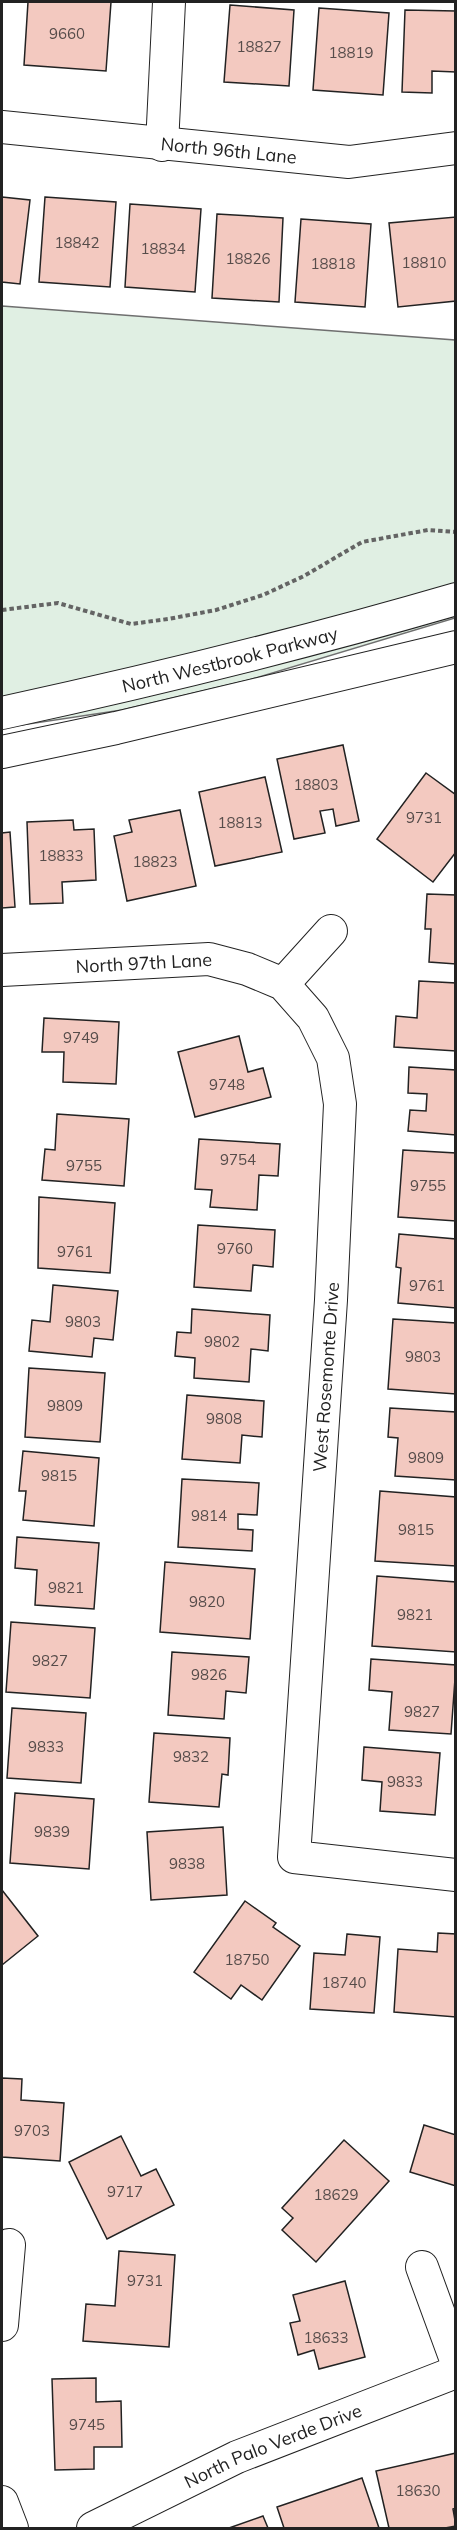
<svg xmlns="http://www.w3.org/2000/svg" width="457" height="2530" font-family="Mulish,sans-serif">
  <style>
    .green { fill: #e0efe3; stroke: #6f6f6f; stroke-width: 1.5 }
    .building { fill: #f3c9c0; stroke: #222; stroke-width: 1.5 }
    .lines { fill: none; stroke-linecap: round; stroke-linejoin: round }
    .minor-casing { stroke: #222; stroke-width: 34 }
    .path { stroke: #646464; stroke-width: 4; stroke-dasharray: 4.5 3; stroke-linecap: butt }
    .minor { stroke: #fff; stroke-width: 32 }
    .labels { text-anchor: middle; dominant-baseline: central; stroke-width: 4.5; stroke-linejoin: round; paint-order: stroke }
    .number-label { font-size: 15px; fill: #564c4a }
    .street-label { font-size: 18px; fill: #222; stroke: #fff }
  </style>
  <rect width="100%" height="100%" fill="#fff"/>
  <!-- green -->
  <polygon class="green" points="2,306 455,340 455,618 249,680 122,710 2,728"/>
  <!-- building -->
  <g class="building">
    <polygon points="28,2 111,2 106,71 24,65"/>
    <polygon points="230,5 294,10 289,86 224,82"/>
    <polygon points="319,8 389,13 383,95 313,90"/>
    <polygon points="405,10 456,11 456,72 432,71 432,93 402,92"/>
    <polygon points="2,197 30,200 20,284 2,282"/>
    <polygon points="45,197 116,202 110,287 39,282"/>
    <polygon points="130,204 201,209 195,292 125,287"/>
    <polygon points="217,214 283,218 279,302 212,298"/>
    <polygon points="456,217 456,301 398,307 389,223"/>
    <polygon points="301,219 371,224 365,307 295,302"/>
    <polygon points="343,745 359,821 336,826 333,809 320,811 325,833 294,839 277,759"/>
    <polygon points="426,773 456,795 456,852 433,882 377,839"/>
    <polygon points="265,777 282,852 215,866 199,792"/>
    <polygon points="180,810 196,886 127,901 114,836 132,832 129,820"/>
    <polygon points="73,820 74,830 94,829 96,880 62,882 63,903 30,904 27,822"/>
    <polygon points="10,832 15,907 2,908 2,833"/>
    <polygon points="427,894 456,895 456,964 429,962 431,929 425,929"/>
    <polygon points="419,981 456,983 456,1051 394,1047 396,1016 417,1018"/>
    <polygon points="44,1018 119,1022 116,1084 63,1082 64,1052 42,1052"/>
    <polygon points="239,1036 248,1072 263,1068 271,1097 195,1117 178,1052"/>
    <polygon points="409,1067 456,1070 456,1135 408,1131 410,1110 426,1111 427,1094 408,1093"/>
    <polygon points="57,1114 129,1119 124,1186 42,1180 45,1149 55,1150"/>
    <polygon points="199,1139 280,1144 278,1176 259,1175 257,1210 210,1207 212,1190 195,1189"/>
    <polygon points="403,1150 456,1153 456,1221 398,1217"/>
    <polygon points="39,1197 115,1203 110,1273 38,1268"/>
    <polygon points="198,1225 275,1230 273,1267 253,1265 251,1291 194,1287"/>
    <polygon points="399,1234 456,1239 456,1308 398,1303 401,1268 396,1267"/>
    <polygon points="53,1285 118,1291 113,1340 94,1338 92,1357 29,1351 32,1320 50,1322"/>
    <polygon points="192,1309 270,1315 268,1351 251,1349 249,1382 194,1378 195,1358 175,1356 177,1332 191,1333"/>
    <polygon points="393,1319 456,1323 456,1394 388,1389"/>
    <polygon points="29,1368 105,1373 100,1442 25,1437"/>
    <polygon points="187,1395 264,1401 262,1437 242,1435 240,1463 182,1459"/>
    <polygon points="390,1408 456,1412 456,1480 395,1476 398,1438 388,1437"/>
    <polygon points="23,1451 99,1458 94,1526 23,1520 26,1491 19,1491"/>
    <polygon points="182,1479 259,1483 257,1515 238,1514 238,1529 253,1530 252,1551 178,1547"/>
    <polygon points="380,1491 456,1497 456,1566 375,1561"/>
    <polygon points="17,1537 99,1543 94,1609 35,1605 37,1570 15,1568"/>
    <polygon points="165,1562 255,1569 250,1639 160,1632"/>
    <polygon points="377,1576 456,1582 456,1652 372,1646"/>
    <polygon points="11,1622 95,1628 90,1698 6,1692"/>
    <polygon points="172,1652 249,1657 246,1693 226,1691 224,1719 168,1715"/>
    <polygon points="371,1659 456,1665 451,1734 389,1730 392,1692 369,1690"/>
    <polygon points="12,1708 86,1713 81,1783 7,1778"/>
    <polygon points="154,1733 230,1738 228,1775 222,1774 219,1807 149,1802"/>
    <polygon points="364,1747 440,1753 435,1815 380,1811 382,1782 362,1780"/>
    <polygon points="15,1793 94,1799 89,1869 10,1863"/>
    <polygon points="223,1827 227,1895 151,1900 147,1832"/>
    <polygon points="2,1890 38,1936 2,1965"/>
    <polygon points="245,1901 276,1923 273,1927 300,1946 262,2000 241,1985 231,1999 194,1972"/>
    <polygon points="438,1933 456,1934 456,2017 394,2012 398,1949 437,1952"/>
    <polygon points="347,1934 380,1937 374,2013 310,2009 314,1953 345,1955"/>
    <polygon points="2,2078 22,2079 21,2100 64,2103 60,2161 2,2157"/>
    <polygon points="424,2125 456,2135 456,2186 410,2172"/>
    <polygon points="121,2136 141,2176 156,2169 174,2205 107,2239 69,2162"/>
    <polygon points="344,2140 389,2181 316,2262 282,2230 293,2218 282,2208"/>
    <polygon points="119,2251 175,2255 169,2347 83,2341 86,2304 115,2306"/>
    <polygon points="345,2281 365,2357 319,2369 314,2350 298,2355 290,2323 300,2321 293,2295"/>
    <polygon points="96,2378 96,2402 121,2401 122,2447 94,2447 94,2469 55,2470 52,2379"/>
    <polygon points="456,2453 456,2508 453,2509 456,2526 445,2528 389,2528 376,2471"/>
    <polygon points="362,2478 379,2528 284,2528 277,2507"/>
    <polygon points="263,2516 268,2528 229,2528"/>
  </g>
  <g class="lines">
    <!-- minor casing -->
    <g class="minor-casing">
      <g id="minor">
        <path id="s1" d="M 2,127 L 349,162 L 456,148"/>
        <polyline points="162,145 169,2"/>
        <path id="s2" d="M 2,713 C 154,680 305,643 456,599"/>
        <polyline points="2,752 116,728 456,647"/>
        <path id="s3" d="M 2,970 L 209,959 L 247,969 L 283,984 L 313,1018 L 333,1058 L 340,1104 L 331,1300 L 294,1857 L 456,1875"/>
        <polyline points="283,984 331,931"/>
        <polyline points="422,2267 456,2360"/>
        <polyline points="2,2325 9,2245"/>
        <polyline points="2,2502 12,2528"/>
        <path id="s4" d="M 93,2528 L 237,2457 L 456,2372"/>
      </g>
    </g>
    <!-- path -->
    <polyline class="path" points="2,610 58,603 131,624 168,619 216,610 263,595 304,576 362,542 428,530 456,532"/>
    <!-- minor -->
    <use href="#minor" class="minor"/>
  </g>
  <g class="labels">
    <!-- number labels -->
    <g class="number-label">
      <text x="67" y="33">9660</text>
      <text x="259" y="46">18827</text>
      <text x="351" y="52">18819</text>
      <text x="77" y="242">18842</text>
      <text x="163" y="248">18834</text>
      <text x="248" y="258">18826</text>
      <text x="424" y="262">18810</text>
      <text x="333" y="263">18818</text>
      <text x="316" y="784">18803</text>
      <text x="424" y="817">9731</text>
      <text x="240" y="822">18813</text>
      <text x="61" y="855">18833</text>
      <text x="155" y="861">18823</text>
      <text x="81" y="1037">9749</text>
      <text x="227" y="1084">9748</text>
      <text x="238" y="1159">9754</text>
      <text x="84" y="1165">9755</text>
      <text x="428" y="1185">9755</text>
      <text x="235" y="1248">9760</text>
      <text x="75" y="1251">9761</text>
      <text x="427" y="1285">9761</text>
      <text x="83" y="1321">9803</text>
      <text x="222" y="1341">9802</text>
      <text x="423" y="1356">9803</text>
      <text x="65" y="1405">9809</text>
      <text x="224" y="1418">9808</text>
      <text x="426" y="1457">9809</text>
      <text x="59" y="1475">9815</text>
      <text x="209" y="1515">9814</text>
      <text x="416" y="1529">9815</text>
      <text x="66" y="1587">9821</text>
      <text x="207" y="1601">9820</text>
      <text x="415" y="1614">9821</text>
      <text x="50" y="1660">9827</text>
      <text x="209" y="1674">9826</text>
      <text x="422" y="1711">9827</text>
      <text x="46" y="1746">9833</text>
      <text x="191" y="1756">9832</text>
      <text x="405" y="1781">9833</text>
      <text x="52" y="1831">9839</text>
      <text x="187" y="1863">9838</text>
      <text x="247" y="1959">18750</text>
      <text x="344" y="1982">18740</text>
      <text x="32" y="2130">9703</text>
      <text x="125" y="2191">9717</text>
      <text x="336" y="2194">18629</text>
      <text x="145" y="2280">9731</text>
      <text x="326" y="2337">18633</text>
      <text x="87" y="2424">9745</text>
      <text x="418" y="2490">18630</text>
    </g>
    <!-- street labels -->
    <g class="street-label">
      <text stroke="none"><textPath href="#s1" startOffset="228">North 96th Lane</textPath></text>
      <text stroke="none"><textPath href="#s2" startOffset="234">North Westbrook Parkway</textPath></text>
      <text stroke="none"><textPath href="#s3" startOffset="142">North 97th Lane</textPath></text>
      <text transform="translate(326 1377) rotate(-86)">West Rosemonte Drive</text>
      <text stroke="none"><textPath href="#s4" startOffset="198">North Palo Verde Drive</textPath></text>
    </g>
  </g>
  <!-- border -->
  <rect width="457" height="2530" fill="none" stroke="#222222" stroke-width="6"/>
</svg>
